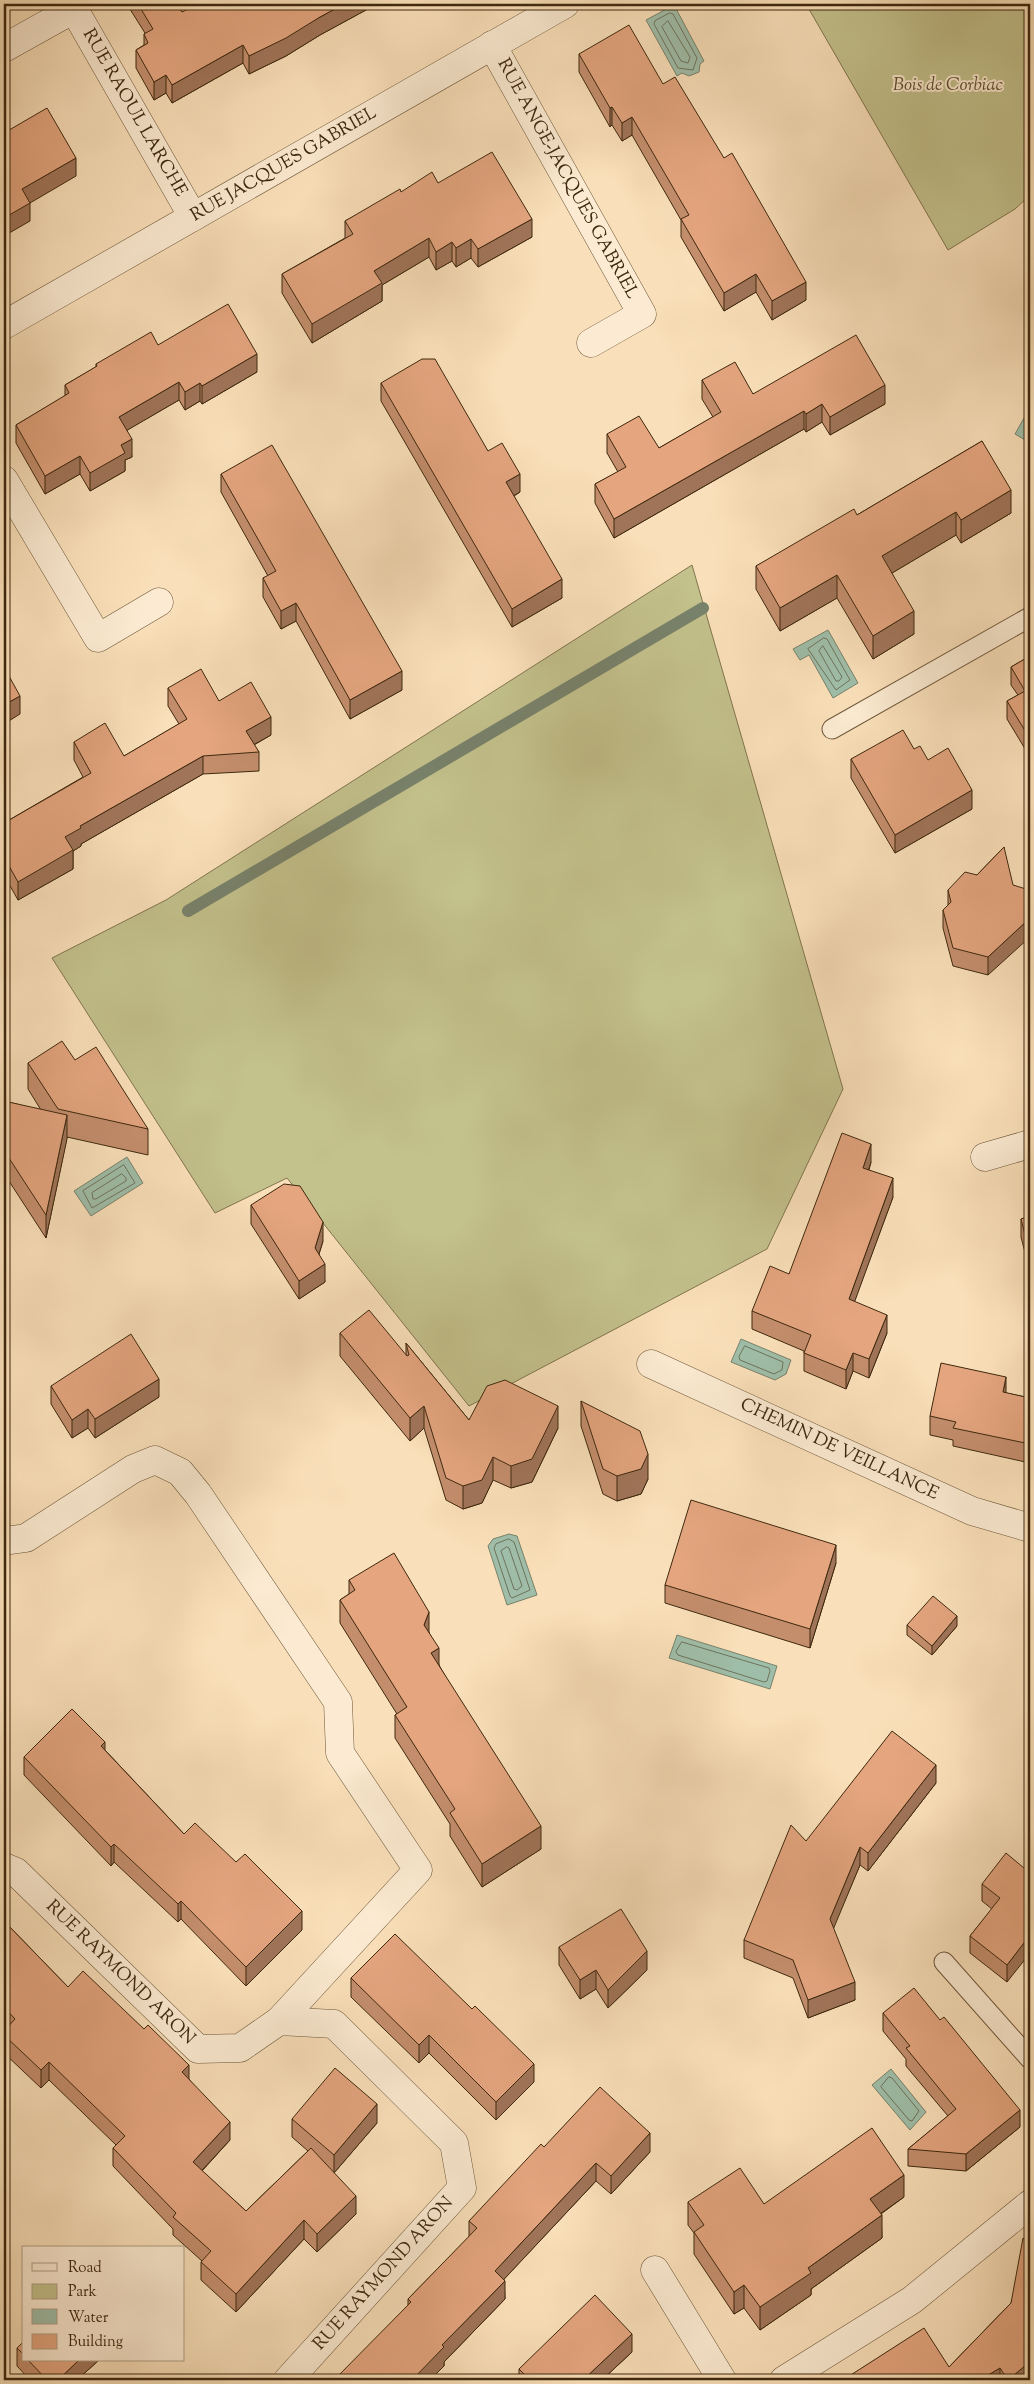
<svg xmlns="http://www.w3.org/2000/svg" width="1034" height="2384" font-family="'Sorts Mill Goudy',serif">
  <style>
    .green { fill: #c3c18c; stroke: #80744d }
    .water { fill: #9fbea9; stroke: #78826b }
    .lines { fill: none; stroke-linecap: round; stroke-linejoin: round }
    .shore { stroke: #6e735c; stroke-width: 1 }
    .stream { stroke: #78826b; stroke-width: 12 }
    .lane-casing { stroke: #6d5639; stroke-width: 21 }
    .street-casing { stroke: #6d5639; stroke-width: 29 }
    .lane { stroke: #fcebd2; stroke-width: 19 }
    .street { stroke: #fcebd2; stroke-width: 28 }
    .wall { fill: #c48e6d; stroke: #3e280e }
    .shaded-wall { fill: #a07459; stroke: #3e280e }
    .building { fill: #e4a57f; stroke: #3e280e }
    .labels { text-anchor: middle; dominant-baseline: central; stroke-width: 4; stroke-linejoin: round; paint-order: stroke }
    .park-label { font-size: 18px; font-style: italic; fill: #5f4e2e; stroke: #fcebd2 }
    .street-label { font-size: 18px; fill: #3e280e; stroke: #fcebd2 }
  </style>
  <rect width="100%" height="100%" fill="#fae0ba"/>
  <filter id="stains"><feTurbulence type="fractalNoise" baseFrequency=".004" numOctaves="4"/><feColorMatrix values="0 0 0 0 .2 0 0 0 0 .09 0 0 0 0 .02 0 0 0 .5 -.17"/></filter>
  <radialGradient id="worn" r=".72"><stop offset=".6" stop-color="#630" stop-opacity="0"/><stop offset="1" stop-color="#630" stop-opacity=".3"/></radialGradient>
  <!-- green -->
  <g class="green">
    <polygon points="806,4 1030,4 1030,195 1015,209 948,250"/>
    <polygon points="692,565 843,1089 767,1249 469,1406 287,1178 215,1213 52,958 166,900"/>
  </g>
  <!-- water -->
  <g class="water">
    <polygon points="674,5 704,61 700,64 699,72 689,76 682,73 677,76 646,20"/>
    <polygon points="1028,411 1030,412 1030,443 1015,434"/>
    <polygon points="828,630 858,683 833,698 809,655 800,660 793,649"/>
    <polygon points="127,1157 143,1183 91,1216 74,1191"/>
    <polygon points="741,1339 791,1360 786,1374 775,1380 731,1362"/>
    <polygon points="509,1534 517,1536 537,1595 507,1605 488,1546 493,1539"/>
    <polygon points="677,1635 777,1666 770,1689 669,1658"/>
    <polygon points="891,2069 926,2112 910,2130 872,2085"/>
  </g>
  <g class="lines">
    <!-- shore -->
    <g class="shore">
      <polygon points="670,13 673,14 697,58 693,70 678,68 654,24 655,21"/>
      <polygon points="668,21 690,57 688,63 681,61 662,27"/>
      <polygon points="824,638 827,639 850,680 836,690 808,649"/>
      <polygon points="823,646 842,677 839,681 836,681 819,651"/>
      <polygon points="124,1165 135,1183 92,1208 83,1191"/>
      <polygon points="122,1174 126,1178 126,1181 96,1199 93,1199 92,1193"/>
      <polygon points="745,1346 783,1362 782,1370 774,1374 740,1360 739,1357"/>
      <polygon points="509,1539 514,1542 530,1590 512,1598 510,1596 494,1548 496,1544"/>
      <polygon points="507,1547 509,1548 522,1586 517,1590 514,1589 501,1551"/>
      <polygon points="682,1642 769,1668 770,1671 767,1681 764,1682 678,1655 676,1652"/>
      <polygon points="889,2077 892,2078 919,2111 912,2121 909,2120 881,2087"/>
    </g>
    <!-- stream -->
    <polyline class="stream" points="188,911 703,608"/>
    <!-- lane casing -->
    <g class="lane-casing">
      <g id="lane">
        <polyline points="832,729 1030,617"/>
        <polyline points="944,1962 1030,2059"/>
      </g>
    </g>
    <!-- street casing -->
    <g class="street-casing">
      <g id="street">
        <polyline points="71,4 193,217"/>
        <polyline points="492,45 642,314 591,343"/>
        <polyline points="4,48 74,9"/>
        <polyline points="4,325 565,4"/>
        <polyline points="4,480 98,638 159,602"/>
        <polyline points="985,1157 1030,1144"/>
        <polyline points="651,1364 972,1511 1030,1528"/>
        <polyline points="4,1541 26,1538 133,1469 155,1460 180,1472 198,1494 338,1702 340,1753 418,1870 279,2021"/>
        <polyline points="4,1867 16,1872 198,2049 240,2048 279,2021 334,2024 454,2143 462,2188 288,2380"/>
        <polyline points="655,2270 722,2380"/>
        <polyline points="784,2380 912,2300 1030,2204"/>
      </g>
    </g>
    <!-- lane -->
    <use href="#lane" class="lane"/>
    <!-- street -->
    <use href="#street" class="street"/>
  </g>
  <!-- wall -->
  <g class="wall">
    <polygon points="128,4 177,4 182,12 221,8 228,4 377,4 320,35 286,56 249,74 243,63 172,103 166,93 154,100 136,68 136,50 144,45 144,34 145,33 128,6"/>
    <polygon points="579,54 663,84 806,300 772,320 756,292 724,311 681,237 681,220 632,135 622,141 612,125 610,127 579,72"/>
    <polygon points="438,183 532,237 478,267 471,258 456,267 452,261 436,270 429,257 382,285 382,301 312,343 282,293 282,274 345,238 345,221 401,192"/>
    <polygon points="158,345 257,372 202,404 200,401 185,410 179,400 127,430 132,457 125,460 125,471 90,491 80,474 45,494 16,443 16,425 65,396 65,385 96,367 96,364"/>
    <polygon points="702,380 753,394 885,404 830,435 822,422 806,432 804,429 614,538 595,503 595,484 618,472 607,453 607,434 659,448 713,417 702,399"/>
    <polygon points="381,383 488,451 520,492 514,496 562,598 512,627 381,401"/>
    <polygon points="982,441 1011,513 961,543 956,535 892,573 914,634 873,659 837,598 780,631 756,589 756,566 857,515"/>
    <polygon points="221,474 402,690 350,719 296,621 281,629 263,597 263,578 268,576 221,492"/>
    <polygon points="1030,656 1030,757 1007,719 1007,701 1018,695 1011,685 1011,667"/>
    <polygon points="168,688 219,701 271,735 254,745 259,752 259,771 203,774 81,844 81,846 73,851 73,869 18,900 4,875 4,823 83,777 74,760 74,742 124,756 179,724 168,706"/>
    <polygon points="914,749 972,809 895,853 851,778 851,759"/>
    <polygon points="1004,847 988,975 953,966 943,928 943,910 948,905 948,890 977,875"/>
    <polygon points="75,1060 148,1129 148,1155 67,1137 46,1238 7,1178 4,1181 4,1101 41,1110 28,1089 28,1063"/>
    <polygon points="871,1162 869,1170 893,1197 854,1301 887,1333 869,1378 853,1371 846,1389 804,1371 804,1351 752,1329 752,1311 789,1274"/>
    <polygon points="251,1205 323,1241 319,1254 325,1282 299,1299 251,1224"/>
    <polygon points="1030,1216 1030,1272 1021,1237 1021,1219"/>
    <polygon points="340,1333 406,1356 406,1343 469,1420 558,1428 532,1482 511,1488 493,1480 482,1503 463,1509 446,1500 424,1428 410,1441 340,1356"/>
    <polygon points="51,1386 159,1397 95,1438 88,1428 72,1438 51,1404"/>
    <polygon points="1006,1393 1030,1398 1030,1463 953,1446 953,1440 930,1435 930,1416"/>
    <polygon points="581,1401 648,1479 641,1494 617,1501 603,1494 581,1426"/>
    <polygon points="836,1563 810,1648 665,1603 665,1585"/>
    <polygon points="349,1580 429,1632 439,1665 541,1849 482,1887 450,1836 450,1824 395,1738 395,1715 397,1714 340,1623 340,1600 349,1594"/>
    <polygon points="907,1625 957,1626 932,1655 907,1635"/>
    <polygon points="105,1750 184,1834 302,1930 246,1986 181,1919 178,1922 114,1862 111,1866 24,1775 24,1757"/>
    <polygon points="936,1783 868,1871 860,1865 833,1928 855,2000 808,2018 793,1978 744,1958 744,1940 806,1841"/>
    <polygon points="1024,1868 1007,1982 970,1953 970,1936 992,1909 982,1901 982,1884"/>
    <polygon points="4,1921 68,1987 189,2079 230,2140 202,2171 246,2211 308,2151 292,2137 292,2119 377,2123 334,2173 356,2214 317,2252 304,2239 236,2312 201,2280 201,2262 202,2261 173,2235 173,2229 113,2166 113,2148 116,2145 49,2080 41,2088 4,2053 4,2031 6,2028 4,2025"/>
    <polygon points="559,1947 647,1970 608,2008 596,1989 580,1999 559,1965"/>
    <polygon points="351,1978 534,2082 496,2120 429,2053 419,2063 351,1997"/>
    <polygon points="883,2013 1020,2127 966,2171 908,2166 908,2149 948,2116 906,2066 906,2059 883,2031"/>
    <polygon points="544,2147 650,2152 611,2194 596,2181 504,2279 505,2299 444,2362 444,2366 408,2305 408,2299 469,2237 469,2221"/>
    <polygon points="904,2197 881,2214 882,2238 811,2289 811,2295 760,2330 744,2308 734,2314 694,2254 694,2233 688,2225 688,2202 764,2204"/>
    <polygon points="1030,2247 1030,2380 843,2380 949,2367 1011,2303"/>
    <polygon points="24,2341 24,2360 99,2360 77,2380 30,2380 17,2366 17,2348"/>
    <polygon points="632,2352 602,2380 519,2380 519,2369"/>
  </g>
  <!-- shaded-wall -->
  <g class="shaded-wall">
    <polygon points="344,4 377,4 320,35 286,56 249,74 249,56"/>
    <polygon points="243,45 243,63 172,103 172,85"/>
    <polygon points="166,75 166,93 154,100 154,82"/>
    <polygon points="612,107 612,125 610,127 610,108"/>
    <polygon points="632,117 632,135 622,141 622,123"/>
    <polygon points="76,158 76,176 30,203 30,221 4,236 4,218 22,189"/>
    <polygon points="532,219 532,237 478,267 478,249"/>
    <polygon points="429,238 429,257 382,285 382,301 312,343 312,324 374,271"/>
    <polygon points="471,239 471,258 456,267 456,248"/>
    <polygon points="452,242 452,261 436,270 436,252"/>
    <polygon points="756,274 756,292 724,311 724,293"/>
    <polygon points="806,282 806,300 772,320 772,301"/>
    <polygon points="257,354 257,372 202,404 202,386"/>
    <polygon points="179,382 179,400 119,435 119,417"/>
    <polygon points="200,383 200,401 185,410 185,392"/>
    <polygon points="885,385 885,404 830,435 830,417"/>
    <polygon points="822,404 822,422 806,432 806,414"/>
    <polygon points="804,411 804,429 614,538 614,519"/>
    <polygon points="132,439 132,457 125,460 125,471 90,491 90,473 121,445"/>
    <polygon points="80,456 80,474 45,494 45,476"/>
    <polygon points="520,474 520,492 506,500 506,482"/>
    <polygon points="1011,490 1011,513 961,543 961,520"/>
    <polygon points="956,512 956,535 882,579 882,556"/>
    <polygon points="837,575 837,598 780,631 780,608"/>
    <polygon points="562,579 562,598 512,627 512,609"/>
    <polygon points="296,603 296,621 281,629 281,611"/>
    <polygon points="914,611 914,634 873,659 873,636"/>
    <polygon points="402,671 402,690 350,719 350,700"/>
    <polygon points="20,696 20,714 4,724 4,705"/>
    <polygon points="271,717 271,735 246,749 246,731"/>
    <polygon points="203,756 203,774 81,844 81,846 73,851 73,869 18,900 18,882 65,837 80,826"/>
    <polygon points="972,790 972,809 895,853 895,835"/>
    <polygon points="1030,918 1030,937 988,975 988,957"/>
    <polygon points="67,1115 67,1139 46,1238 46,1215"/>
    <polygon points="871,1144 871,1162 863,1186 863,1168"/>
    <polygon points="7,1155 7,1178 4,1181 4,1157"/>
    <polygon points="893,1178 893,1197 849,1317 849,1299"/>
    <polygon points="323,1222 323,1241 315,1267 315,1248"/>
    <polygon points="325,1264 325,1282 299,1299 299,1281"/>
    <polygon points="887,1315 887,1333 869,1378 869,1359"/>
    <polygon points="853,1353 853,1371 846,1389 846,1370"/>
    <polygon points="1006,1377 1006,1395 1003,1392"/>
    <polygon points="159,1379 159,1397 95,1438 95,1419"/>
    <polygon points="424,1406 424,1428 410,1441 410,1418"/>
    <polygon points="558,1406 558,1428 532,1482 511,1488 511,1466"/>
    <polygon points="88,1409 88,1428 72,1438 72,1420"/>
    <polygon points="648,1454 648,1479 641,1494 617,1501 617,1476"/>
    <polygon points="493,1457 493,1480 482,1503 463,1509 463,1486"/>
    <polygon points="836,1545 836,1563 810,1648 810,1629"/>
    <polygon points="429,1612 429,1635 424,1625"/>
    <polygon points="957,1616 957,1626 932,1655 932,1646"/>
    <polygon points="439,1648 439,1671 431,1653"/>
    <polygon points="105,1742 105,1760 101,1746"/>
    <polygon points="936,1765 936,1783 868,1871 868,1853"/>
    <polygon points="541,1826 541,1849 482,1887 482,1864"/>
    <polygon points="114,1844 114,1862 111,1866 111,1847"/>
    <polygon points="860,1847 860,1865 830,1937 830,1919"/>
    <polygon points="181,1901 181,1919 178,1922 178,1904"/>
    <polygon points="302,1911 302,1930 246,1986 246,1967"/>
    <polygon points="1030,1935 1030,1953 1007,1982 1007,1965"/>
    <polygon points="647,1951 647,1970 608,2008 608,1990"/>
    <polygon points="596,1970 596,1989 580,1999 580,1980"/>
    <polygon points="855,1982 855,2000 808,2018 808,2000"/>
    <polygon points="429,2035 429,2053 419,2063 419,2045"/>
    <polygon points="49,2062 49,2080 41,2088 41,2070"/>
    <polygon points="534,2064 534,2082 496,2120 496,2102"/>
    <polygon points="189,2065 189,2083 182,2072"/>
    <polygon points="377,2104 377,2123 334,2173 334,2155"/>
    <polygon points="1020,2110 1020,2127 966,2171 966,2154"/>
    <polygon points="230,2122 230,2140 193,2180 193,2162"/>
    <polygon points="650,2133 650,2152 611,2194 611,2176"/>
    <polygon points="596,2163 596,2181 495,2289 495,2271"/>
    <polygon points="904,2175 904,2197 870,2221 870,2199"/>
    <polygon points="356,2196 356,2214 317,2252 317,2234"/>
    <polygon points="882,2215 882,2238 811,2289 811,2295 760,2330 760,2307 808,2268"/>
    <polygon points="304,2220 304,2239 236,2312 236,2294"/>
    <polygon points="505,2281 505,2299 444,2362 444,2366 430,2380 412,2380 442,2345"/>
    <polygon points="744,2285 744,2308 734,2314 734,2292"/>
    <polygon points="632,2334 632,2352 602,2380 583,2380"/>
    <polygon points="79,2360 99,2360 77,2380 58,2380"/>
    <polygon points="1026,2365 1026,2380 1008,2380"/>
    <polygon points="1000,2368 1000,2380 980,2380"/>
  </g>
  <!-- building -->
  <g class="building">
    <polygon points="138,4 177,4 182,12 198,4 219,4 221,8 228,4 344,4 320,17 286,38 249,56 243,45 172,85 166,75 154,82 136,50 148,43 144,34 153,29"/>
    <polygon points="629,25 663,84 675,77 724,158 732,153 806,282 772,301 756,274 724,293 681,219 689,215 632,117 622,123 612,107 610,108 579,54"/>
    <polygon points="47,108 76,158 22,189 30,203 4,218 4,133"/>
    <polygon points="492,152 532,219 478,249 471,239 456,248 452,242 436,252 429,238 374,271 382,283 312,324 282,274 353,234 345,221 400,189 401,192 432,172 438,183"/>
    <polygon points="228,304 257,354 202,386 200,383 185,392 179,382 119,417 132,439 121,445 125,453 90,473 80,456 45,476 16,425 69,393 65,385 97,366 96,364 151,332 158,345"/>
    <polygon points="856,335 885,385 830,417 822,404 806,414 804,411 614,519 595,484 626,467 607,434 639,416 659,448 721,412 702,380 735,362 753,394"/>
    <polygon points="422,359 435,359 488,451 502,443 520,474 506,482 562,579 512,609 381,383"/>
    <polygon points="982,441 1011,490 961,520 956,512 882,556 914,611 873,636 837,575 780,608 756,566 854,509 857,515"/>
    <polygon points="272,445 402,671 350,700 296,603 281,611 272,595 263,578 276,571 221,474"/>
    <polygon points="1030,656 1030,739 1007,701 1025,691 1011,667"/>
    <polygon points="4,667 20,696 4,705"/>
    <polygon points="201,669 219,701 251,682 271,717 246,731 259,752 203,756 80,826 81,828 65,837 73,850 18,882 4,857 4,823 91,773 74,742 105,723 124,756 187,719 168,688"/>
    <polygon points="903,730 914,749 920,746 928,760 948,748 972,790 895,835 851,759"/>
    <polygon points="1004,847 1013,885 1026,889 1030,903 1030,918 988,957 953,948 943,910 951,902 948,890 965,872 977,875"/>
    <polygon points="62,1041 75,1060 96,1047 148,1129 58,1109 28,1063"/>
    <polygon points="4,1101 67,1115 46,1215 7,1155 4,1157"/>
    <polygon points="842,1133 871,1144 863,1168 893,1178 849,1299 887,1315 869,1359 853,1353 846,1370 804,1353 811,1335 752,1311 770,1266 789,1274"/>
    <polygon points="284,1184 300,1186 323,1222 315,1248 325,1264 299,1281 251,1205"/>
    <polygon points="1030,1216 1030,1254 1021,1219"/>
    <polygon points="369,1310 407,1356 409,1355 406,1343 469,1420 487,1386 505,1380 558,1406 532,1459 511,1466 493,1457 482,1480 463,1486 446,1478 424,1406 410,1418 340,1333"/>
    <polygon points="131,1334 159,1379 95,1419 88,1409 72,1420 51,1386"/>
    <polygon points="941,1363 1006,1377 1003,1392 1030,1398 1030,1444 953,1428 956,1422 930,1416"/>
    <polygon points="581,1401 640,1431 648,1454 641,1469 617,1476 603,1469"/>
    <polygon points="691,1500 836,1545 810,1629 665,1585"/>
    <polygon points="394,1553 429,1612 424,1625 439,1648 431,1653 541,1826 482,1864 450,1813 455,1809 395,1715 407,1707 340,1600 355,1590 349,1580"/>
    <polygon points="933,1596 957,1616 932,1646 907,1625"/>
    <polygon points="72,1709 105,1742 101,1746 184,1834 195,1823 236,1862 245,1854 302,1911 246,1967 181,1901 178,1904 114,1844 111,1847 24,1757"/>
    <polygon points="892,1731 936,1765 868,1853 860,1847 830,1919 855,1982 808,2000 793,1960 744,1940 791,1825 806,1841"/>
    <polygon points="1006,1853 1024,1868 1030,1860 1030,1935 1007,1965 970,1936 1000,1898 982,1884"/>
    <polygon points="621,1909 647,1951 608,1990 596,1970 580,1980 559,1947"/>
    <polygon points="4,1921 68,1987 83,1971 144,2029 148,2025 189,2065 182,2072 230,2122 193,2162 246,2211 311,2148 356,2196 317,2234 304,2220 236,2294 201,2262 211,2251 173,2217 176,2213 113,2148 125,2136 49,2062 41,2070 4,2035 4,2031 15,2019 4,2007"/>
    <polygon points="395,1934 472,2009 475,2006 534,2064 496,2102 429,2035 419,2045 351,1978"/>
    <polygon points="914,1988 940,2020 944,2017 1020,2110 966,2154 908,2149 956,2109 906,2048 910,2046 883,2013"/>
    <polygon points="335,2068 377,2104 334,2155 292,2119"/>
    <polygon points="600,2087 650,2133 611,2176 596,2163 495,2271 505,2281 442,2345 444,2347 412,2380 334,2380 411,2302 408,2299 477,2228 469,2221 541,2144 544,2147"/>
    <polygon points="872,2128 904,2175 870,2199 882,2215 808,2268 811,2273 760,2307 744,2285 734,2292 694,2232 704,2225 688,2202 740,2168 764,2204"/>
    <polygon points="1023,2238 1030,2247 1030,2371 1026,2365 1008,2380 1000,2368 980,2380 843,2380 924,2328 949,2367 1011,2303"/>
    <polygon points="595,2295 632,2334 583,2380 530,2380 519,2369"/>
    <polygon points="24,2341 24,2355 17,2348"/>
    <polygon points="28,2360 79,2360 58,2380 47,2380"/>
  </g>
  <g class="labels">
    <!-- park labels -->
    <g class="park-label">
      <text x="948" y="86">Bois de Corbiac</text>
    </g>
    <!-- street labels -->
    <g class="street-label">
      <text transform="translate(134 113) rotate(60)">RUE RAOUL LARCHE</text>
      <text transform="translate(284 165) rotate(-30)">RUE JACQUES GABRIEL</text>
      <text transform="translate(567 179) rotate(61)">RUE ANGE-JACQUES GABRIEL</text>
      <text transform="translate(839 1450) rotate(25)">CHEMIN DE VEILLANCE</text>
      <text transform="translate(120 1973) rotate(44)">RUE RAYMOND ARON</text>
      <text transform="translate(384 2274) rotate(-48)">RUE RAYMOND ARON</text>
    </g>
  </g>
  <!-- margin -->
  <rect width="1034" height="2384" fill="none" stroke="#fae0ba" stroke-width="20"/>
  <rect x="5" y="5" width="1024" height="2374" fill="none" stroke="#3e280e" stroke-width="2.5"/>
  <rect x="10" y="10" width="1014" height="2364" fill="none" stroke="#3e280e"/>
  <!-- legend -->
  <rect x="22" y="2246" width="162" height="115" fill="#fcebd2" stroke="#b09d84"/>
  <rect x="32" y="2263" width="25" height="8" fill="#fcebd2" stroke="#b09d84"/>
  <text x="68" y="2272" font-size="15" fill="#3e280e">Road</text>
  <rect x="32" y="2284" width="25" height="15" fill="#c3c18c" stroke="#b09d84"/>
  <text x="68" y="2296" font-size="15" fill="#3e280e">Park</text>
  <rect x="32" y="2309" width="25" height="15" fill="#9fbea9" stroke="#b09d84"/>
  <text x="68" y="2322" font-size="15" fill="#3e280e">Water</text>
  <rect x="32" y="2334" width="25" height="15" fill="#e4a57f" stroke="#b09d84"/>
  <text x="68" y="2346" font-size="15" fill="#3e280e">Building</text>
  <rect width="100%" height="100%" filter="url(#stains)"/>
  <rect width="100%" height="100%" fill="url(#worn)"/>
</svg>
